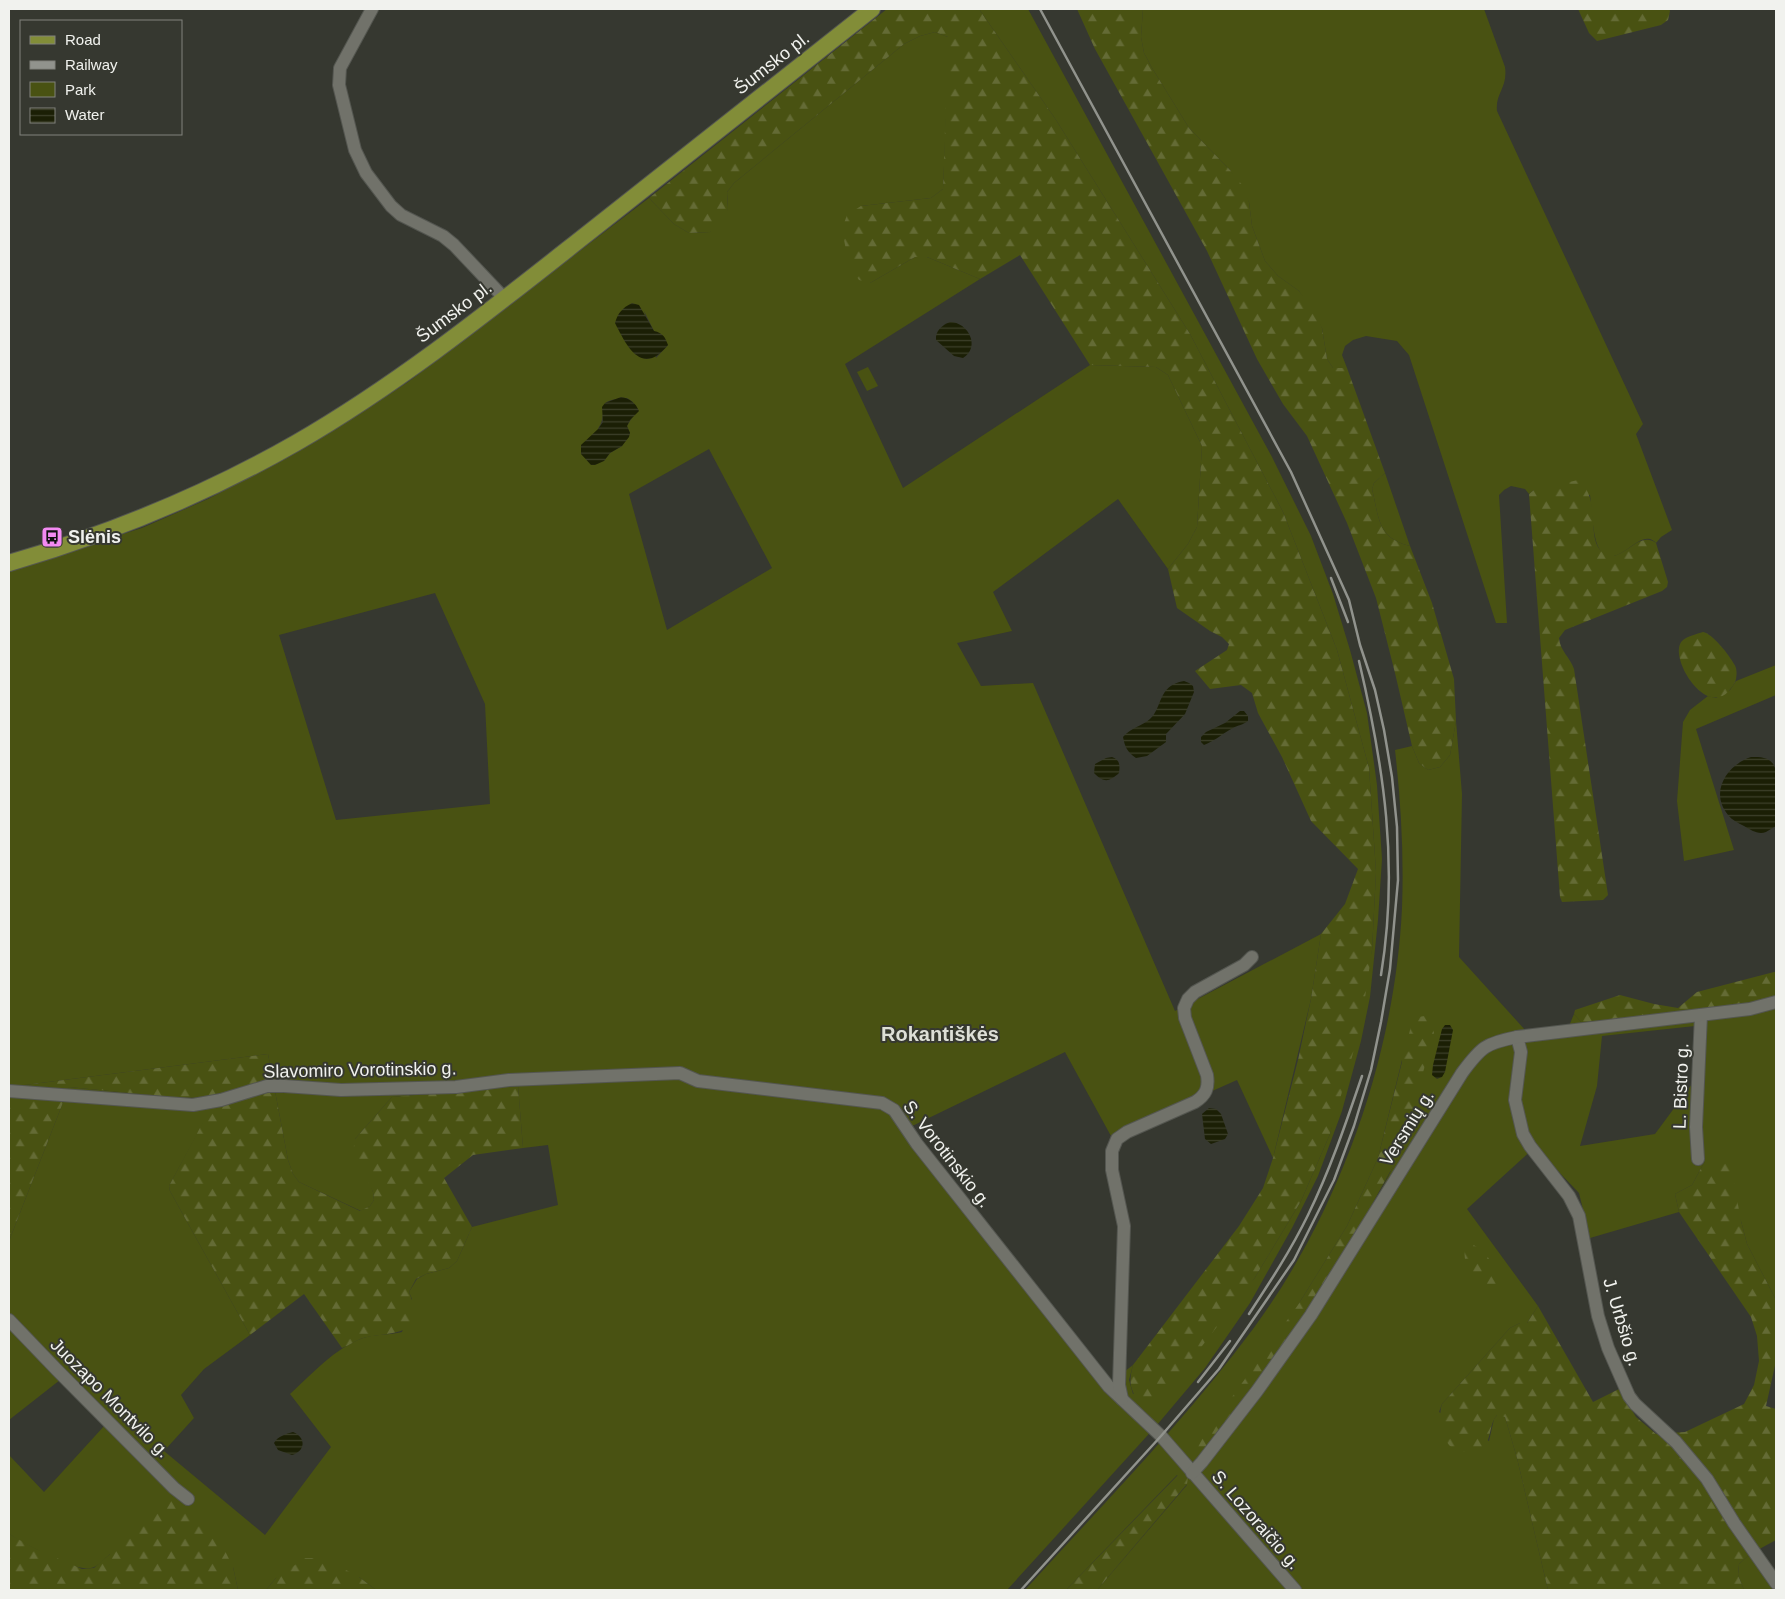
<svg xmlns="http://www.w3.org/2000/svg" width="1785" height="1599" font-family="Helvetica,sans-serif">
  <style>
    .green { fill: #495212; fill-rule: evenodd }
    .forest { fill: url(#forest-firs) }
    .water { fill: url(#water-rules) }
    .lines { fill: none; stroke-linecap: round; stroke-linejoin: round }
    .minor-casing { stroke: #545650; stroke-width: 14 }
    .major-casing { stroke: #545650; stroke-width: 18 }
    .minor { stroke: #71726a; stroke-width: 12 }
    .major { stroke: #828d38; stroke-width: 16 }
    .rail { stroke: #91938d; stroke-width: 2.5 }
    .labels { text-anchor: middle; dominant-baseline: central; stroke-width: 4; stroke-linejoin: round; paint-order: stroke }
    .street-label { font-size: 18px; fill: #f1f2ee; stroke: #363830 }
    .poi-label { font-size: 18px; font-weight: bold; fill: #f1f2ee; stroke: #363830; text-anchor: start }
    .quarter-label { font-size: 20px; font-weight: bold; fill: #dddfd6; stroke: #363830 }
  </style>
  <defs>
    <pattern id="forest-firs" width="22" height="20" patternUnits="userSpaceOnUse" patternTransform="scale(1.25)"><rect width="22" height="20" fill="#495212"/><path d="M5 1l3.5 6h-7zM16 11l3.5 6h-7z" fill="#646b35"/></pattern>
    <pattern id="water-rules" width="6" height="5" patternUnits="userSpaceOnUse" patternTransform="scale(1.25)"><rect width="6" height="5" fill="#1b1f05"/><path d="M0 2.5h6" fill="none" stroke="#3d402a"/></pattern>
  </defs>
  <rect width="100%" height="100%" fill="#363830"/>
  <!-- green -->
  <g class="green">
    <path d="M 979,9 L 1028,9 L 1272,457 L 1311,536 L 1333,594 L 1350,650 L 1367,713 L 1377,785 L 1382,859 L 1378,920 L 1370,997 L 1361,1041 L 1342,1111 L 1318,1176 L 1292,1228 L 1250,1303 L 1205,1368 L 1157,1425 L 1007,1590 L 376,1590 L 359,1577 L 276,1578 L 266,1590 L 238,1590 L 233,1567 L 110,1554 C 105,1558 98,1567 91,1568 C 74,1572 25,1544 9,1534 L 9,1455 L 44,1492 L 105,1425 L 60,1380 L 9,1420 L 9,1241 L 69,1087 L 181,1098 L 218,1096 L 169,1186 L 170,1191 L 250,1335 L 204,1369 L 181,1395 L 194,1418 L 164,1451 L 265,1535 L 331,1447 L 290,1394 C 312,1374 335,1348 363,1338 C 375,1334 389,1335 402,1332 L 412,1299 L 409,1292 L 417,1279 L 426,1274 L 449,1268 L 457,1261 L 472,1227 L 558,1205 L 548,1145 L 523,1148 L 518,1086 L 392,1097 L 355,1139 L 373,1192 L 374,1200 L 370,1206 L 361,1211 L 299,1182 L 293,1174 L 288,1160 L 268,1054 L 9,1087 L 9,568 L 63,553 L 142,528 L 208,499 L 261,471 L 331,431 L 408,382 L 649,198 L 674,224 L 689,233 L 710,232 L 728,209 L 727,192 L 734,183 L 904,44 L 920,36 L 935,32 L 948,37 L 949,47 L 943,189 L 931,198 L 861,206 L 870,283 L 915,257 L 927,257 L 980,279 L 845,364 L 903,488 L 1090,365 L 1156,367 L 1168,375 L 1202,446 L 1197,527 L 1188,544 L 1168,569 L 1118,499 L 993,592 L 1012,631 L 957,643 L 981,686 L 1033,683 L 1175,1011 L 1321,934 L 1311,999 L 1273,1158 L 1237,1080 L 1111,1136 L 1065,1052 L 904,1130 L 1112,1381 L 1133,1365 L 1129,1380 L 1133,1394 L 1254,1279 L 1301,1201 L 1330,1134 L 1372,950 L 1376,872 L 1369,768 L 1337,650 L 1283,512 L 1190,334 L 1056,120 ZM 644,311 L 654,331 L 668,345 L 656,358 ZM 627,398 L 633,402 L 633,416 L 627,426 L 630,433 L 622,446 L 610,453 L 604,461 L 598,429 C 611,410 590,400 627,398 ZM 709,449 L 772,568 L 667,630 L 629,494 ZM 435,593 L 485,704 L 490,804 L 336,820 L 279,635 Z"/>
    <path d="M 1143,9 L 1484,9 L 1505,67 C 1508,88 1495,93 1497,111 L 1643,424 L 1636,434 L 1672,530 L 1661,537 L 1656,543 C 1653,540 1650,538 1646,539 C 1633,539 1607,577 1596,541 C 1592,526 1592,510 1590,495 L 1534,490 L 1529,494 L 1525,489 L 1511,486 L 1504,490 L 1499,495 L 1507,623 L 1496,623 L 1409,355 L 1397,341 L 1366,336 L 1353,340 L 1345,346 L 1342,355 L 1347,368 L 1333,368 L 1327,359 L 1322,328 L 1299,291 L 1278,276 L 1265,261 L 1252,226 L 1249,202 L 1230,170 L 1189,128 L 1152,68 L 1144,53 L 1141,37 Z"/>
    <polygon points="868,367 878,386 867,391 857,372"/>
    <path d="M 1385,473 L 1410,546 C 1377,538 1379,517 1372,489 L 1374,483 Z"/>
    <polygon points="1776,665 1776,695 1696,729 1734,850 1684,861 1677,801 1683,722 1690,710 1708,696 1716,698 1730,690 1736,681"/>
    <path d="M 1456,721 L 1462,794 L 1459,957 L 1526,1031 L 1569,1026 L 1574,1014 L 1582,1023 L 1776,998 L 1776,1300 L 1747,1244 L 1741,1221 L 1705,1161 L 1692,1185 L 1675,1194 L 1679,1212 L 1590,1238 L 1579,1193 L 1535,1147 L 1467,1209 L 1538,1306 L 1527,1323 L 1520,1323 L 1510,1328 L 1442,1404 L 1439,1412 L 1489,1441 L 1494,1419 L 1497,1415 L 1502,1415 L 1505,1417 L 1517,1458 L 1548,1590 L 1097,1590 L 1187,1485 L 1177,1475 L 1066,1590 L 1025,1590 C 1102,1505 1184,1422 1253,1329 C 1340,1211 1395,1055 1402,908 C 1404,856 1401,803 1395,750 L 1412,746 L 1419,763 L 1428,770 L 1440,767 L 1450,755 ZM 1695,1026 L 1692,1084 L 1655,1134 L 1580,1146 L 1597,1086 L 1602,1036 ZM 1402,1060 L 1412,1112 L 1396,1161 L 1375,1202 L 1298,1305 L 1347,1226 L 1378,1158 Z"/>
    <polygon points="1750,1554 1774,1590 1744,1590 1738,1575 1739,1564"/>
  </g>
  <!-- forest -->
  <g class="forest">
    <path d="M 887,9 L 979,9 L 1056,120 L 1190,334 L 1283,512 L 1337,650 L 1369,768 L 1376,872 L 1372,950 L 1361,1025 L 1330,1134 L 1301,1201 L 1254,1279 L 1171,1386 L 1150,1405 L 1142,1405 C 1130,1390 1128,1384 1133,1365 L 1239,1226 L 1263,1188 L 1273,1158 L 1298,1060 L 1311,999 L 1321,934 L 1345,904 L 1358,869 L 1311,821 L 1282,757 L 1258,713 L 1252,693 L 1241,685 L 1210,689 L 1195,671 L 1227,650 L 1229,644 L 1222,637 L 1210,631 L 1177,608 L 1168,569 L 1188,544 L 1197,527 L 1202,446 L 1168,375 L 1156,367 L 1090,365 L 1020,255 L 980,279 L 927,257 L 915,257 L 870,283 L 859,280 L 849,266 L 842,229 L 847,215 L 861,206 L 931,198 L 943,189 L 948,37 L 935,32 L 920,36 L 904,44 L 734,183 L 727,192 L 728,209 L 721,225 L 710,232 L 689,233 L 674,224 L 649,198 Z"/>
    <path d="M 1077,9 L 1143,9 L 1141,37 L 1144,53 L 1152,68 L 1189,128 L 1230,170 L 1243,186 L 1249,202 L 1252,226 L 1265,261 L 1278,276 L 1299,291 L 1315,312 L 1322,328 L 1327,359 L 1333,368 L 1347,368 L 1385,473 L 1374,483 L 1372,489 C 1379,517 1377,538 1410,546 L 1432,603 L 1454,679 L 1456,721 L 1450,755 L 1440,767 L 1428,770 L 1419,763 L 1412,746 L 1395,673 L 1376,598 L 1347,523 L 1307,436 L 1283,404 L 1257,359 L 1207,251 L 1095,49 Z"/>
    <polygon points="1578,9 1669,9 1670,11 1668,20 1661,25 1597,41 1589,33"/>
    <path d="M 1578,480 C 1602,499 1586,535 1601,551 C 1619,570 1637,528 1656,543 L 1668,582 L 1667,587 L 1662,591 L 1565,630 L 1559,638 C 1560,651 1570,657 1574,669 L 1608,895 L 1603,900 L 1562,902 L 1560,897 L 1529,494 L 1534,490 Z"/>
    <path d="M 1703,632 C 1712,633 1730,656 1734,664 C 1737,668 1737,674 1736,679 C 1735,684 1731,688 1728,692 C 1704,716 1668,656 1682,641 C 1687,636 1697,634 1703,632 Z"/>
    <polygon points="1774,972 1776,972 1776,998 1717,1011 1588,1024 1582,1023 1574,1014 1575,1010 1620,995 1654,1004 1678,1008 1697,992"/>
    <polygon points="1425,1016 1430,1019 1434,1033 1412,1112 1396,1161 1350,1244 1286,1343 1201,1454 1198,1447 1202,1439 1298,1305 1347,1226 1378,1158 1412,1022 1417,1017"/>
    <path d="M 268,1054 L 288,1160 L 293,1174 L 299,1182 L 360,1211 L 370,1206 L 374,1200 L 373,1192 L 353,1151 L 355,1139 L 392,1097 L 518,1086 L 523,1148 L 473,1155 L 444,1178 L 472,1227 L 457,1261 L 449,1268 L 426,1274 L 416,1279 L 409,1292 C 426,1334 398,1332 367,1337 C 359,1338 350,1345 342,1348 L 304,1294 L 250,1335 L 170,1191 L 169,1186 L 217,1096 L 181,1098 L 69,1087 L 9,1241 L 9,1087 Z"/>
    <path d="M 1705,1161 L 1730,1161 L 1741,1221 L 1747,1244 L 1776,1300 L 1776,1361 L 1766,1406 L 1776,1409 L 1776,1540 L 1750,1554 L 1739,1564 L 1738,1575 L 1744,1590 L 1548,1590 L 1517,1458 L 1505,1417 L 1497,1415 C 1489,1424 1492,1437 1483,1450 C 1460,1453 1447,1454 1442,1427 C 1441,1419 1439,1413 1442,1404 L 1510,1328 L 1520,1323 L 1527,1323 L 1538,1306 L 1593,1402 L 1619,1389 L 1636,1417 L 1656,1434 L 1685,1432 L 1744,1404 L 1754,1385 L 1759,1361 L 1757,1336 L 1751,1317 L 1679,1212 L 1675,1194 L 1692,1185 Z"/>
    <path d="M 1470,1243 C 1488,1252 1496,1265 1496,1285 L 1491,1289 C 1474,1288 1455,1253 1470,1243 Z"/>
    <polygon points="1184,1473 1188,1477 1187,1484 1097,1590 1066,1590 1178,1475"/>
    <polygon points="167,1500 180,1502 225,1551 233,1567 238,1590 9,1590 9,1534 36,1549 82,1569 94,1568 110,1554 152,1505"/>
    <polygon points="305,1558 324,1558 359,1577 376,1590 266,1590 276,1578"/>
  </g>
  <!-- water -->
  <g class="water">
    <path d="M 632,303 L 639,305 L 654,331 C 663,333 665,337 668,345 C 642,377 627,347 615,323 C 618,313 622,308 632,303 Z"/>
    <path d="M 950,322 C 968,322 981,347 963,358 L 954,356 L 936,340 C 935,331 942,325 950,322 Z"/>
    <path d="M 621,397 C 629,398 636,403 639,411 L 630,420 L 627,426 L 630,433 L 629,437 L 622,446 L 610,453 L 604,461 L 595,465 L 591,465 L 581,454 L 581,445 L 598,429 L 603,422 L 602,407 L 605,403 Z"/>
    <path d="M 1184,681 L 1189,683 L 1193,686 L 1194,692 L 1185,714 L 1166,734 L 1166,742 L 1147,756 L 1136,758 C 1127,752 1125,747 1123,737 C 1130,728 1142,726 1150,719 C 1163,707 1157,686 1184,681 Z"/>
    <path d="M 1240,711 L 1244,711 L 1248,716 L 1248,721 C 1243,725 1238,725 1233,728 C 1223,733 1215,741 1204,745 L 1201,742 L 1201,737 L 1206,732 L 1225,723 Z"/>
    <path d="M 1112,757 C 1120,760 1120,765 1119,773 C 1109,782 1104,783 1094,773 L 1095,764 L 1106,758 Z"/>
    <path d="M 1751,757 C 1762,757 1771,757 1775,768 L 1776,826 C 1773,828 1769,830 1766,832 C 1758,835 1751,830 1744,826 C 1738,823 1732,820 1728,815 C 1709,792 1727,765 1751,757 Z"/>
    <polygon points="1445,1025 1450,1025 1453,1030 1445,1072 1442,1077 1437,1079 1432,1075 1433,1065 1442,1029"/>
    <polygon points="1209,1108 1216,1109 1221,1114 1228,1134 1225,1139 1211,1144 1205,1139 1202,1114"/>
    <path d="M 293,1432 C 306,1437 306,1451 292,1455 L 278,1450 L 274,1443 C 278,1436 286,1434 293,1432 Z"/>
  </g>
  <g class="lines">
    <!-- minor casing -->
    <g class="minor-casing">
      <g id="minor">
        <polyline points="372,9 340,68 339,85 355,150 366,173 391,206 401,215 443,236 454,245 505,299"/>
        <polyline points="1517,1037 1521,1052 1515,1100 1523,1134 1530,1146 1569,1196 1579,1216 1598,1316 1608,1348 1629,1396 1635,1404 1676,1442 1707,1479 1734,1523 1776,1583"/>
        <polyline points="9,1091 193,1105 221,1100 267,1086 284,1086 341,1090 456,1087 509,1080 680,1073 698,1081 882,1103 894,1110 917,1144 1109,1387 1161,1436 1295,1590"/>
        <polyline points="1698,1159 1696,1127 1701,1015"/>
        <polyline points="9,1320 57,1370 174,1488 188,1499"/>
        <path d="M 1122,1399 L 1119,1385 L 1124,1226 L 1112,1170 L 1112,1151 L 1117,1139 L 1127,1132 L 1195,1102 C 1206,1095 1209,1088 1207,1075 L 1185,1018 L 1184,1008 L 1188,999 L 1195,992 L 1244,965 L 1252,957"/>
        <path d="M 1192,1473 L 1202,1462 L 1257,1391 L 1311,1315 L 1462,1073 C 1481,1047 1486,1043 1517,1037 L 1750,1009 L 1776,1002"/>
      </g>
    </g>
    <!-- major casing -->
    <g class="major-casing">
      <path id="major" d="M 9,563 C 109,534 205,495 296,443 C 400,383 493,308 587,234 C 682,159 777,84 872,9"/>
    </g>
    <!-- minor -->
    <use href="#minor" class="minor"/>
    <!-- major -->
    <use href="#major" class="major"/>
    <!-- rail -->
    <g class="rail">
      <polyline points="1331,578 1348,622"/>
      <path d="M 1359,661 C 1384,767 1399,866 1381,975"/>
      <path d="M 1249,1314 C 1270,1282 1291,1250 1308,1215 C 1330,1170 1346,1123 1362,1076"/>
      <polyline points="1198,1382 1230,1341"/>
      <polyline points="1021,1590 1161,1436 1219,1369 1294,1260 1334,1180 1354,1126 1371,1070 1381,1022 1390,969 1398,880 1397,827 1392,777 1384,730 1375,690 1360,645 1349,600 1291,472 1040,9"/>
    </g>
  </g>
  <!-- icons -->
  <defs>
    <g id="bus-square" transform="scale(1.125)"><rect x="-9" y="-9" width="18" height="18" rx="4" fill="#f38af2" stroke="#363830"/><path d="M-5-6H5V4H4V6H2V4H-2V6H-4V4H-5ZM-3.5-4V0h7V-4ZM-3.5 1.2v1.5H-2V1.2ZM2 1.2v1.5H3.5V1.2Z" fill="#111"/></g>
  </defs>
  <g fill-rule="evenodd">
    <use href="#bus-square" x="52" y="537"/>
  </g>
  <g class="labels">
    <!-- street labels -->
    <g class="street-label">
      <text transform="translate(772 63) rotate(-38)">Šumsko pl.</text>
      <text transform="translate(454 312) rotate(-37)">Šumsko pl.</text>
      <text transform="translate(360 1070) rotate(-1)">Slavomiro Vorotinskio g.</text>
      <text transform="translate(1681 1086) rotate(-88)">L. Bistro g.</text>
      <text transform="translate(1407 1128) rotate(-58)">Versmių g.</text>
      <text transform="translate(947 1154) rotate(52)">S. Vorotinskio g.</text>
      <text transform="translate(1622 1322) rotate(73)">J. Urbšio g.</text>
      <text transform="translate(110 1398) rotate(45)">Juozapo Montvilo g.</text>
      <text transform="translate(1256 1520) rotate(49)">S. Lozoraičio g.</text>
    </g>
    <!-- poi labels -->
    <g class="poi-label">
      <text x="68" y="537">Slėnis</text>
    </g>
    <!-- quarter labels -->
    <g class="quarter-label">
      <text x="940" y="1034">Rokantiškės</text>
    </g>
  </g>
  <!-- border -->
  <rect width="1785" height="1599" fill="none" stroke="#f1f2ee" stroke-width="20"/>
  <!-- legend -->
  <rect x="20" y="20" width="162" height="115" fill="#363830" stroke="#81827c"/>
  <rect x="30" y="36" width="25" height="8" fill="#828d38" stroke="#81827c"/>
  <text x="65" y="45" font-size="15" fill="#f1f2ee">Road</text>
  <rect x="30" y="61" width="25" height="8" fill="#91938d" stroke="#81827c"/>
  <text x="65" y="70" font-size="15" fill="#f1f2ee">Railway</text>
  <rect x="30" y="82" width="25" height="15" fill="#495212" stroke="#81827c"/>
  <text x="65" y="95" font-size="15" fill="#f1f2ee">Park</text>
  <rect x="30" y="108" width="25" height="15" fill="url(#water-rules)" stroke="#81827c"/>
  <text x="65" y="120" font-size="15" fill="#f1f2ee">Water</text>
</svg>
